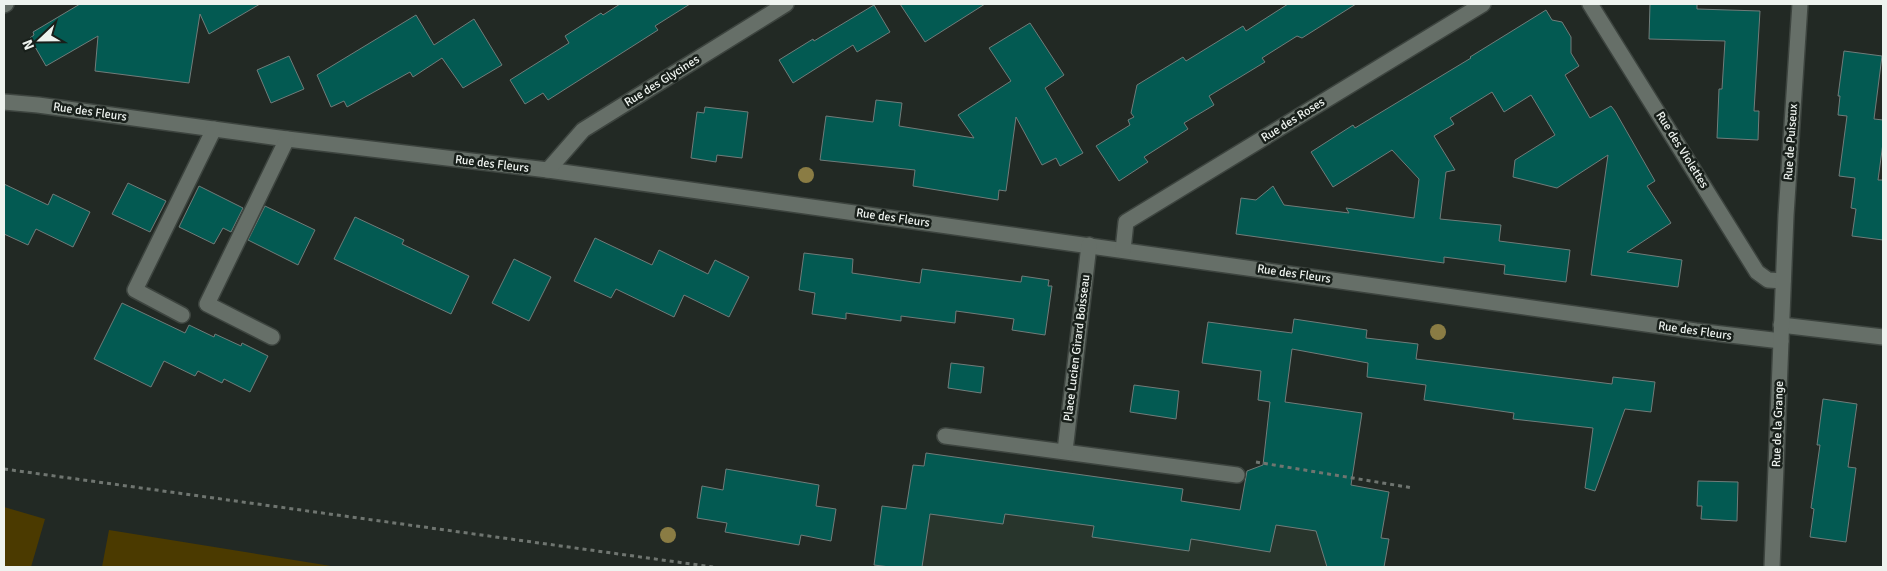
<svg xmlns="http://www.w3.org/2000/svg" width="1887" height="571" font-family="Signika,sans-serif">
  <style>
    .built { fill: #28352c }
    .green { fill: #4b3a00 }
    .building { fill: #035a52; stroke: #707c7a }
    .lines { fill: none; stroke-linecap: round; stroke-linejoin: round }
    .minor-casing { stroke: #3d443f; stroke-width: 18 }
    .path { stroke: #6f7570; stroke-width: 3; stroke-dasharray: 4 4; stroke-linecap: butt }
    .minor { stroke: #666f68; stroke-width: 15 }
    .tree { fill: #8a7c44 }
    .labels { text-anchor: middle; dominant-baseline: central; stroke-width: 5; stroke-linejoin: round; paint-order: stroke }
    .street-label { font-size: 12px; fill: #eef3ef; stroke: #181f1a }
  </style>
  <rect width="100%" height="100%" fill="#222924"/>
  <!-- built -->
  <polygon class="built" points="926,453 1183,489 1181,501 1240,511 1248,472 1252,469 1389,492 1381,537 1389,539 1384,567 874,567 882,506 906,509 913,465 924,466"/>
  <!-- green -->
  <g class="green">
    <polygon points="4,507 45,519 31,567 4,567"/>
    <polygon points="109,530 337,567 102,567"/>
  </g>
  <!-- building -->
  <g class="building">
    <polygon points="80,4 260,4 209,34 200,14 189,83 95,71 98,36 46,66 30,38 34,35 33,32"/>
    <polygon points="620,4 690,4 655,26 658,30 548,100 543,93 525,104 510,80 569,43 565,36 601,13 603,15"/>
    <polygon points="900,4 985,4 925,42"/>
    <polygon points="1288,4 1356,4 1302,38 1297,36 1262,58 1265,62 1209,96 1214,105 1184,123 1188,129 1144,157 1148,162 1119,181 1096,146 1130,125 1128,120 1134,117 1131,113 1137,85 1183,57 1186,61 1243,26 1246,31"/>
    <polygon points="1650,4 1697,4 1697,9 1760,11 1754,111 1759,111 1758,140 1717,138 1719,89 1722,89 1725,41 1649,39"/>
    <polygon points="874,5 890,32 857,52 853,45 793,83 779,60 813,39 814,41"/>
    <polygon points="1546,10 1552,20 1562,22 1571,37 1571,53 1579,66 1565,75 1590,118 1611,106 1615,111 1655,181 1647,186 1671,223 1627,252 1682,260 1678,287 1591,275 1608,155 1557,188 1513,177 1515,160 1555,135 1531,95 1504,112 1492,92 1450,118 1454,124 1434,136 1455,170 1446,172 1440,219 1501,225 1499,241 1570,250 1566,282 1504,274 1505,265 1444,257 1444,263 1236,234 1241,198 1256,200 1273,186 1284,205 1349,213 1346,208 1414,218 1419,179 1392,150 1333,187 1311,152 1353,125 1355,128 1471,58 1470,57"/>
    <polygon points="416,15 434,45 474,19 502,65 463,88 442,58 413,77 410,72 347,107 344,101 331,107 317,75"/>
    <polygon points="1030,23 1064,75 1045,88 1083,153 1060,166 1056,158 1042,165 1016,117 1006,191 999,190 998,200 913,186 915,170 820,160 826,116 873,122 876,100 902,103 899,126 974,138 958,115 1011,81 989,48"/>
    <polygon points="1844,51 1882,56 1874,119 1883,120 1883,143 1878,180 1883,180 1883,240 1852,236 1856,209 1851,208 1855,178 1839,176 1847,116 1838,115 1840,96 1838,96"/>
    <polygon points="289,56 304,89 271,103 257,70"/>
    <polygon points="705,107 748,112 742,158 717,155 716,162 691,158 697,112 704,113"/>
    <polygon points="128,183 166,201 150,232 112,214"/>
    <polygon points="4,184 48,205 53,194 90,212 73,247 36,229 28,245 4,234"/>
    <polygon points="199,186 243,208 231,232 223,228 214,244 179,227"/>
    <polygon points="265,206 315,230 298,265 248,240"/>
    <polygon points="355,217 404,240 402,244 469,276 451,314 334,259"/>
    <polygon points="595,238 652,265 659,250 708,274 715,260 749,277 729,317 684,295 674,317 616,289 611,298 574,281"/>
    <polygon points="804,253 853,259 852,273 920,283 922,269 1021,282 1022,276 1049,280 1048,286 1052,286 1045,335 1012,330 1014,319 956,311 955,323 901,316 901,321 846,313 846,319 812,314 815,293 799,290"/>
    <polygon points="514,259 551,277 529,321 492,303"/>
    <polygon points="122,303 185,333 189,325 214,337 215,334 241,346 242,343 268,356 250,392 224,379 222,383 198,371 195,376 164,361 151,387 94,359"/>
    <polygon points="1294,319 1367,330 1366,338 1418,344 1416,359 1612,384 1613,377 1655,382 1651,412 1625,409 1595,491 1585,488 1593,428 1513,419 1514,413 1424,400 1426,385 1367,377 1368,363 1292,349 1285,402 1362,413 1351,485 1389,492 1381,538 1389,539 1384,567 1327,567 1316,531 1276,525 1270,552 1191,539 1189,551 1092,537 1094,526 1005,514 1003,524 930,514 922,567 890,567 874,565 882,506 906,509 913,465 924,466 926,453 1183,489 1181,501 1240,510 1247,471 1263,465 1270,402 1258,400 1261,371 1202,363 1208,322 1292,333"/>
    <polygon points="951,363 984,367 981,393 948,388"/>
    <polygon points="1134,385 1179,391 1176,419 1130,412"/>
    <polygon points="1823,399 1857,404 1848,467 1856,468 1846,542 1810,537 1814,509 1811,508 1820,445 1817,445"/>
    <polygon points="726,469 819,485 816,506 836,509 831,541 801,535 799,545 725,532 727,523 697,518 702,486 723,490"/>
    <polygon points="1698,481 1738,482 1737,521 1701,519 1702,506 1697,506"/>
  </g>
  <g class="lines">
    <!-- minor casing -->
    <g class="minor-casing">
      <g id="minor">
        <polyline points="1590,4 1757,272 1768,280 1783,281"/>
        <polyline points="4,5 6,4"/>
        <polyline points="4,102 38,105 287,139 548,170 1696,331 1781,341"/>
        <polyline points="548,170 583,130 786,4"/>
        <polyline points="1123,250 1126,222 1483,4"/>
        <polyline points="182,315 135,290 214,129"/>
        <polyline points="1781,325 1883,337"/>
        <polyline points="272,337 207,304 287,139"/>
        <polyline points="945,436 1237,475"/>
        <polyline points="1065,451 1089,245"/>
        <polyline points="1772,567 1786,215 1800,4"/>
      </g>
    </g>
    <!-- path -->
    <g class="path">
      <polyline points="1256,462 1413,488"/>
      <polyline points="4,469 713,567"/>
    </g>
    <!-- minor -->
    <use href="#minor" class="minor"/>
  </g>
  <!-- trees -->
  <g class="tree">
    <circle cx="806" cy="175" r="8"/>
    <circle cx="1438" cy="332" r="8"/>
    <circle cx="668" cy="535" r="8"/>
  </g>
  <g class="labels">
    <!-- street labels -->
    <g class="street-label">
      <text transform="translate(662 81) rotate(-32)">Rue des Glycines</text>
      <text transform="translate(90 112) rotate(8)">Rue des Fleurs</text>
      <text transform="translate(1293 120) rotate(-32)">Rue des Roses</text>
      <text transform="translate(1791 142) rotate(-86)">Rue de Puiseux</text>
      <text transform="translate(1682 150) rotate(58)">Rue des Violettes</text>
      <text transform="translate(492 164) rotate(7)">Rue des Fleurs</text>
      <text transform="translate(893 218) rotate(8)">Rue des Fleurs</text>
      <text transform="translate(1294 274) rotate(8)">Rue des Fleurs</text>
      <text transform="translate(1695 331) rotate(8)">Rue des Fleurs</text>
      <text transform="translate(1077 348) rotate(-83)">Place Lucien Girard Boisseau</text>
      <text transform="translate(1778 424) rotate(-88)">Rue de la Grange</text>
    </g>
  </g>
  <!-- border -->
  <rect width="1887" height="571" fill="none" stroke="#eef3ef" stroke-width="10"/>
  <!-- north arrow -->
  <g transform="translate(40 40) rotate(248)" stroke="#181f1a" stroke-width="4" paint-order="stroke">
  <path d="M0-4L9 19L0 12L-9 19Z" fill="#eef3ef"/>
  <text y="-8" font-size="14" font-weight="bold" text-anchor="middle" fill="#eef3ef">N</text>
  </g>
</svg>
